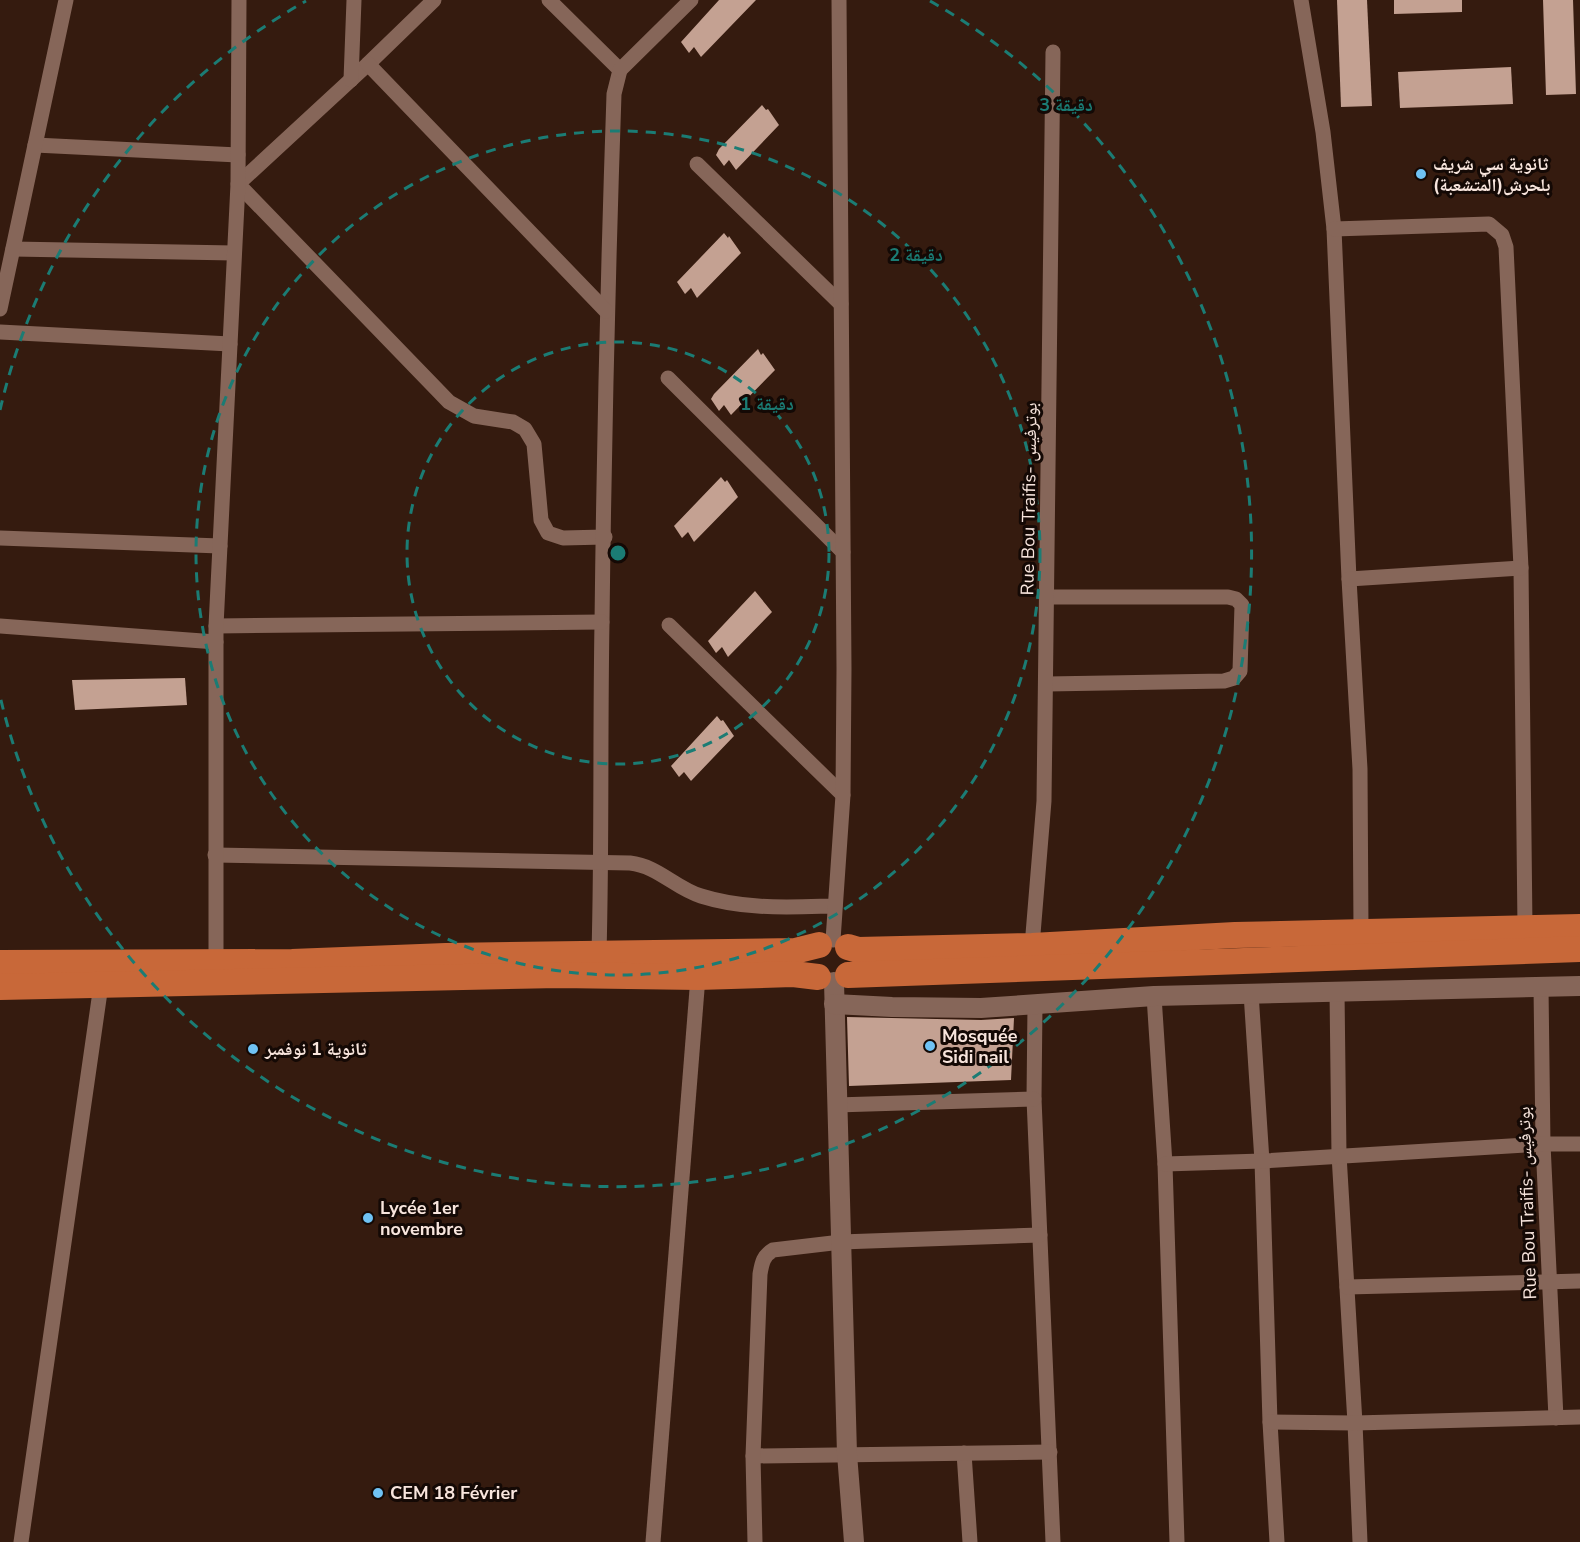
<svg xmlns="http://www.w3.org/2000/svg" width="1580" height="1542" font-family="'Nunito Sans','Noto Naskh Arabic',sans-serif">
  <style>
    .building { fill: #c4a192 }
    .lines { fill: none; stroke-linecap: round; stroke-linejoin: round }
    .minor { stroke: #866659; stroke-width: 15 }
    .tertiary { stroke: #866659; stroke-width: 20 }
    .trunk { stroke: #c86839; stroke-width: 26 }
    .ring { fill: none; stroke: #1b7c74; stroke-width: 3; stroke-dasharray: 10 8 }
    .poi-dot { fill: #6fc2f4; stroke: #140905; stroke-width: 2 }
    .labels { text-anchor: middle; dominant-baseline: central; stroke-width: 6; stroke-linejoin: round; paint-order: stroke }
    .poi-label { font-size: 18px; font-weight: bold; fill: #f8e5dd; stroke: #140905; text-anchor: start }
    .street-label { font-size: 18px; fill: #f8e5dd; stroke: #140905 }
    .centre { fill: #1b7c74; stroke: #140905; stroke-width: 3 }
    .ring-label { font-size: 18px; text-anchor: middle; font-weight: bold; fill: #1b7c74; stroke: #140905; stroke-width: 6; stroke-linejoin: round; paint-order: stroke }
  </style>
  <rect width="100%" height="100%" fill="#351b0f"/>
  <!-- building -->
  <g class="building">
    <polygon points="719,0 756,0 701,57 694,47 689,53 681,42"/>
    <polygon points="1337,0 1367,0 1372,106 1341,107"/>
    <polygon points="1394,0 1462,0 1462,12 1394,14"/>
    <polygon points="1543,0 1573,0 1576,94 1546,95"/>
    <polygon points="1511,67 1513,104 1400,108 1398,72"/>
    <polygon points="762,105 766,110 768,109 779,125 736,170 729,160 724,166 716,155 719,149"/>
    <polygon points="724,233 728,238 729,236 741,253 697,298 691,288 685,294 677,282"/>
    <polygon points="758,349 761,355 763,353 775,370 731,415 724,405 719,411 711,399 714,394"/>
    <polygon points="721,477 725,482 727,480 738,497 694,542 688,532 682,538 674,526"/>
    <polygon points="755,591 772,612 728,657 722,647 716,653 708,641"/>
    <polygon points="185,678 187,705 75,710 72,680"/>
    <polygon points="717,716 721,721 723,720 734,736 691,781 684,772 679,777 671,766"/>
    <polygon points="847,1017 981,1020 1014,1018 1011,1080 849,1086"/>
  </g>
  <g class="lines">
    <!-- minor -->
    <g class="minor">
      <polyline points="434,0 368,64 238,184 449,402 474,416 513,422 525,429 534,444 541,520 548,533 563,538 605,537"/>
      <path d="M 549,0 L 620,70 L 614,94 C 608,270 604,447 602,623 C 600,733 602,843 599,953"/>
      <polyline points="1301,0 1323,132 1334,229 1349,579 1360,769 1361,931"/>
      <polyline points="368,64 606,311"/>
      <polyline points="620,70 691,0"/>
      <polyline points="351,80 354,0"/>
      <polyline points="35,145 238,155"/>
      <polyline points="697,164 841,304"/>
      <polyline points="1334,229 1489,224 1502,235 1506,247 1521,568 1525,928"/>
      <polyline points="13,249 234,253"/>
      <polyline points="0,309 66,0"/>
      <polyline points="0,332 230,344"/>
      <polyline points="668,378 843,552"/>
      <polyline points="0,538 220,546"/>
      <polyline points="1349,579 1521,568"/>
      <polyline points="669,625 843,795"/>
      <polyline points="0,626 216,642"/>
      <polyline points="216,626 602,622"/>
      <polyline points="1047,684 1224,681 1234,678 1240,671 1242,605 1236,599 1228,597 1048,597"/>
      <path d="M 215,855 L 630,863 C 658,866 675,888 701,896 C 745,910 790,907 835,906"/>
      <polyline points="833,940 843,795 844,669 839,0"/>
      <polyline points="1032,946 1044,801 1053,52"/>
      <polyline points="216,963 216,626 238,184 239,0"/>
      <polyline points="1541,987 1543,1144 1556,1418"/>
      <polyline points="1337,991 1339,1155 1355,1423 1360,1542"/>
      <polyline points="1251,993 1262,1161 1270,1422 1277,1542"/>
      <polyline points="1154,996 1165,1164 1177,1542"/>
      <polyline points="1035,1005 1034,1099 1053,1542"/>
      <polyline points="836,1105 1034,1099"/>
      <polyline points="1165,1164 1262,1161 1543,1144 1580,1144"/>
      <polyline points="1347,1287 1580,1281"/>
      <polyline points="1270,1422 1355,1423 1580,1417"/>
      <polyline points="964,1453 970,1542"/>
      <polyline points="753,1456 1050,1452"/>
      <polyline points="21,1542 101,985"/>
      <polyline points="653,1542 698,977"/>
      <path d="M 755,1542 L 753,1456 L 760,1274 C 762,1263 763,1256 773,1250 L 841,1242 L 1040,1235"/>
    </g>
    <!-- tertiary -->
    <g class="tertiary">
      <polyline points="834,982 847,1454 854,1542"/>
      <polyline points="834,1004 892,1007 981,1008 1154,996 1580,986"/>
    </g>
    <!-- trunk -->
    <g class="trunk">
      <polyline points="848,947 858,950 1032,946 1235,935 1580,927"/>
      <polyline points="0,963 292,962 446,956 795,951 819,945"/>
      <polyline points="848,975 1580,949"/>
      <polyline points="0,987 559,975 698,977 793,974 818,977"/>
    </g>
  </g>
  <!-- distance rings -->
  <g class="ring">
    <circle cx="618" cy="553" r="211"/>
    <circle cx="618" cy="553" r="422"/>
    <path d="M0 410A634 634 0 0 1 306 1M930 1A634 634 0 1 1 0 696"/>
  </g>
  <!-- markers -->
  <g class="poi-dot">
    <circle cx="1421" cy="174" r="6"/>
    <circle cx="930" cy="1046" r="6"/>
    <circle cx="253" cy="1049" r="6"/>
    <circle cx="368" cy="1218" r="6"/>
    <circle cx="378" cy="1493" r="6"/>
  </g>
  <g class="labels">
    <!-- poi labels -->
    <g class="poi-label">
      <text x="1433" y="164">ثانوية سي شريف<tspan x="1433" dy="21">بلحرش(المتشعبة)</tspan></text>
      <text x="942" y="1036">Mosquée<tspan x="942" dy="21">Sidi nail</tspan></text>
      <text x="265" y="1049">ثانوية 1 نوفمبر</text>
      <text x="380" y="1208">Lycée 1er<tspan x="380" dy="21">novembre</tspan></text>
      <text x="390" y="1493">CEM 18 Février</text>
    </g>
    <!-- street labels -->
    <g class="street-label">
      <text transform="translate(1029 499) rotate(-89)">Rue Bou Traifis- بوترفيس</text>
      <text transform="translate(1527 1203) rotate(-92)">Rue Bou Traifis- بوترفيس</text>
    </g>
  </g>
  <circle cx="618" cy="553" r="9" class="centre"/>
  <g class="ring-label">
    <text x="1066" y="111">3 دقيقة</text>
    <text x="916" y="261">2 دقيقة</text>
    <text x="767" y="410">1 دقيقة</text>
  </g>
</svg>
